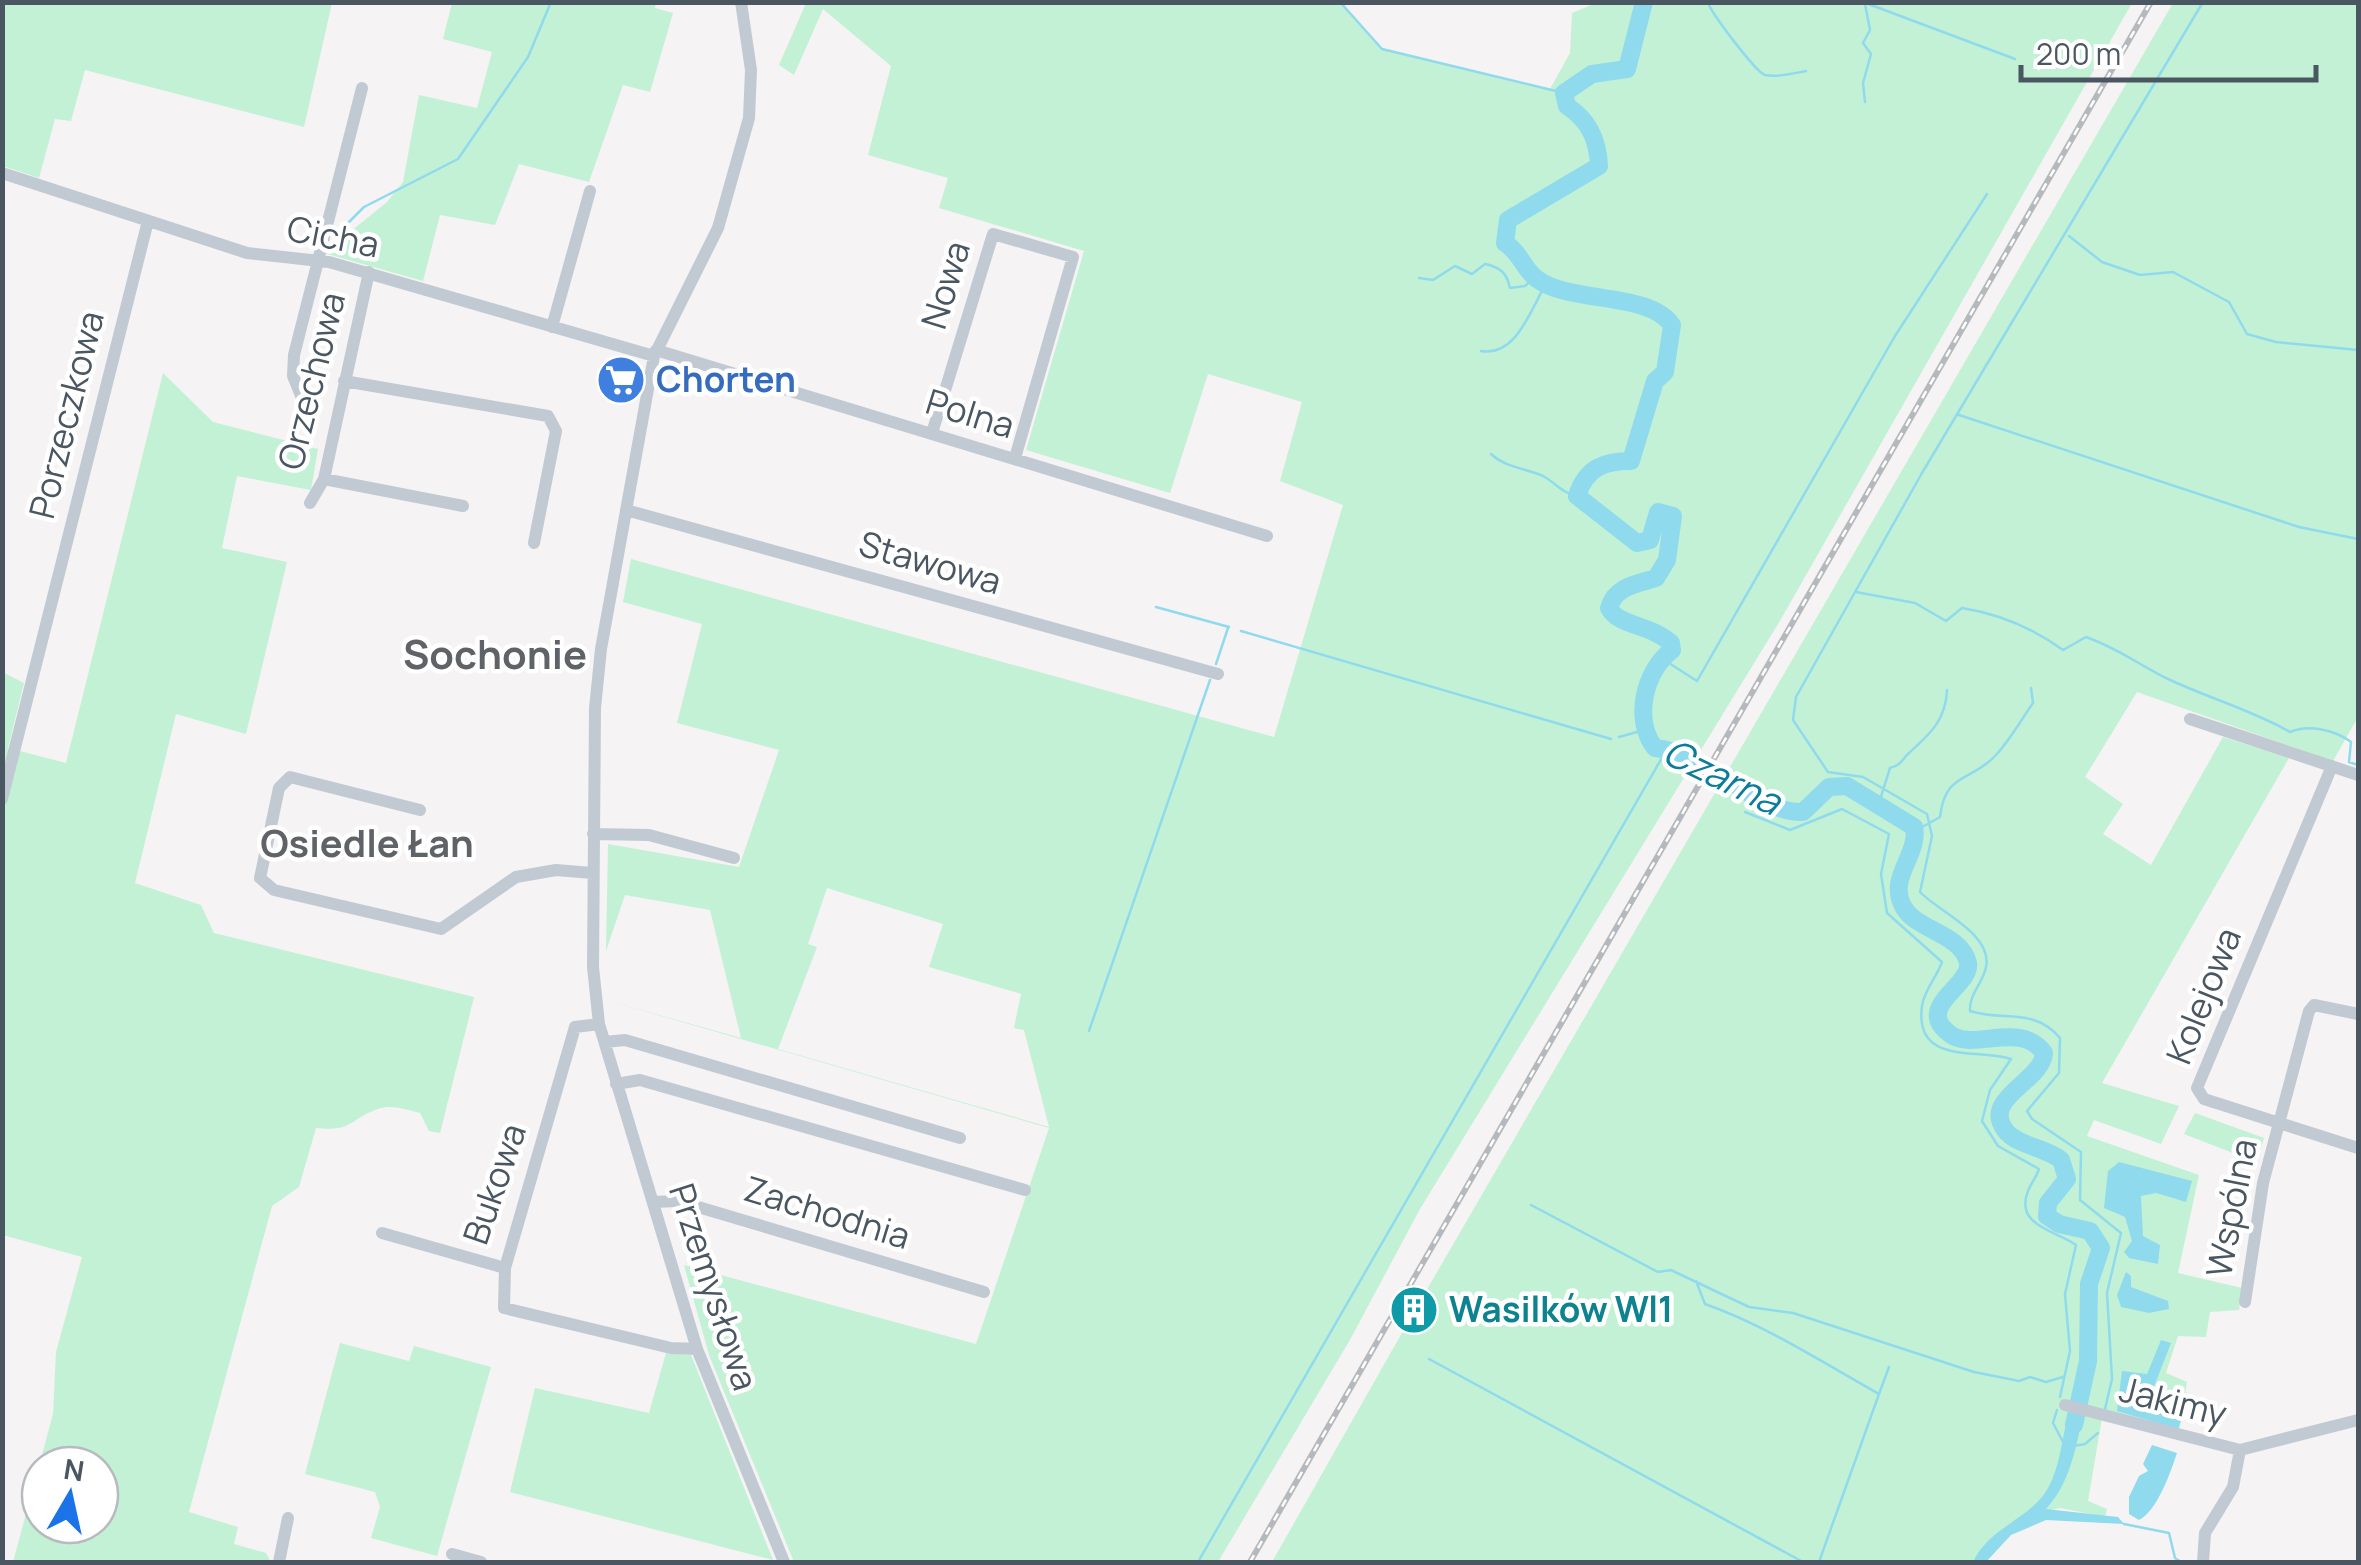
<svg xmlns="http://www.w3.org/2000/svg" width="2361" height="1565" font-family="Manrope,sans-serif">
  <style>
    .green { fill: #c3f1d5; fill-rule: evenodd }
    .water { fill: #90daee }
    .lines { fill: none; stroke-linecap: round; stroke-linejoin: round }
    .stream { stroke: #90daee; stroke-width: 2.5 }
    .river { stroke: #90daee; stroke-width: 18 }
    .minor { stroke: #c1cad2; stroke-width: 12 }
    .rail-casing { stroke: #b5b8bd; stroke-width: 6 }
    .rail { stroke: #fff; stroke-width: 2.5; stroke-dasharray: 8; stroke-linecap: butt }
    .labels { text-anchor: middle; stroke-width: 9; stroke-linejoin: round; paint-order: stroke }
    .street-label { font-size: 35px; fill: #4a5661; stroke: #fff }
    .shop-label { font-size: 35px; font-weight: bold; fill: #366cbe; stroke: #fff; text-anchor: start }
    .culture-label { font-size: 35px; font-weight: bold; fill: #0d838f; stroke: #fff; text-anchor: start }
    .water-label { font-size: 38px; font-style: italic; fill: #0c7c9b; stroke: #fff }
    .neighbourhood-label { font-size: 38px; font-weight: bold; fill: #5f6368; stroke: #fff }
    .quarter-label { font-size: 40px; font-weight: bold; fill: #5f6368; stroke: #fff }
  </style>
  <rect width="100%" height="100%" fill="#f5f3f3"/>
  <path class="green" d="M3 2H332V3L304 127 85 70 71 121 55 119 39 178 3 166Z
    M656 2 655 8 673 13 650 92 623 85 589 182 519 164 495 225 440 215 423 281 324 253 387 202 403 182 419 95 477 108 492 52 443 39 452 3Z
    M806 3H1340L1382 49 1550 89 1570 53 1572 13 1596 3H2132L1781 619 1420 1209 1351 1338 1218 1562H794L709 1355 684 1265 976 1344 1049 1128 606 1000 741 1038 710 910 625 895 606 951 608 844 739 867 779 750 677 723 702 624 623 602 631 559 1274 737 1343 505 1280 481 1302 402 1208 374 1170 493 1026 450 1084 251 939 208 948 178 868 155 891 66 823 9 794 75 779 65ZM827 888 943 924 929 967 1021 994 1014 1028 1024 1030 1049 1127 778 1049 817 947 808 944Z
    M2173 3H2358V717L2333 761 2137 692 2085 777 2123 804 2103 834 2151 865 2223 737 2289 758 2102 1083 2179 1106 2161 1144 2094 1120 2087 1136 2199 1175 2178 1273 2242 1288 2239 1310 2210 1312 2206 1337 2178 1336 2166 1373 2187 1382 2178 1439 2102 1418 2088 1501 2107 1509 2105 1517 2060 1508 2024 1517 1979 1562H1272L1407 1324H1416L1426 1305 1422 1298Z
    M163 373 213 422 318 449 311 490 237 476 222 548 287 562 246 734 176 714 135 883 201 905 214 933 474 997 440 1133 429 1131 420 1113C407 1110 391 1104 378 1109 349 1119 353 1132 316 1128L299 1187 272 1206 189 1512 238 1527 234 1544 266 1553 271 1562H13L53 1414 56 1352 82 1257 3 1235 2 672 24 683 8 748 66 763ZM40 1465H100V1525H40Z
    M2195 1113 2264 1138 2256 1162 2184 1134Z
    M340 1343 409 1361 414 1346 491 1367 437 1556 371 1538 380 1507 375 1492 305 1474Z
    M666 1353 691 1355 773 1560 510 1492 535 1388 649 1413Z"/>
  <path class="water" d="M2119 1162 2192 1181 2186 1202 2156 1193 2141 1196 2143 1236 2160 1245 2158 1264 2129 1258 2124 1252 2132 1241 2125 1217 2104 1208 2108 1171Z
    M2126 1272 2131 1276V1287L2168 1301 2169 1309 2149 1313 2121 1307 2117 1295Z
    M2161 1340 2171 1343 2148 1402 2183 1415 2178 1429 2117 1411 2122 1371 2147 1374Z
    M2069 1411 2083 1414C2076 1448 2070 1483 2046 1509L2118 1517 2124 1524 2046 1520 2011 1535 1986 1562H1973C1989 1528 2024 1522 2045 1493 2060 1471 2062 1437 2069 1411Z
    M2152 1445 2177 1453C2170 1474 2157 1511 2139 1520L2129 1514V1497L2139 1476 2148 1471 2143 1464Z"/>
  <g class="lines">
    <path class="stream" d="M1340 2 1382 49 1564 93
      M1708 2C1710 12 1756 72 1765 75 1777 78 1794 73 1806 71
      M1863 2 2015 59
      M1865 102 1863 83 1871 54 1863 43 1870 30 1865 4
      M2069 236 2102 262 2140 275 2173 272 2229 302 2247 334 2276 342 2358 350
      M333 238 364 207 458 159 528 57 551 2
      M1419 278 1433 280 1455 266 1472 274 1485 264C1500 267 1507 273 1510 288L1525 286 1535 277
      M1481 351C1517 357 1531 308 1547 282
      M1959 415 2299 527 2358 539
      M1491 454C1506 468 1525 468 1543 476 1556 483 1562 493 1577 496
      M1856 592 1915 603 1946 621 1962 608C1999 614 2033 628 2063 650L2086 637C2120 649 2137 664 2168 679 2208 698 2252 710 2290 732 2309 724 2335 730 2351 742L2349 762 2358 765
      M1156 607 1229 627
      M1241 631 1611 739
      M1661 658 1697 681 1895 336 1987 194
      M1216 664 1228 628
      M1619 737 1644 730
      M1878 806 1890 768C1902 765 1901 760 1909 753 1930 734 1946 720 1947 690
      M1745 812 1790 830 1842 809 1889 834 1881 874 1887 913 1942 962C1937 977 1924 990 1922 1006 1914 1066 1978 1048 2011 1059L1990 1090 1982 1121 1998 1146 2039 1169C2036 1178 2031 1183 2028 1191 2014 1226 2057 1231 2076 1245L2065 1294 2070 1351 2060 1397
      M1915 831 1940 817C1945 772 1970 783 1996 755 2010 740 2021 720 2033 703L2031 688
      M1089 1031 1210 680
      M1531 1205 1658 1272 1671 1270 1749 1307 1793 1313 1974 1372 2019 1381 2030 1377 2046 1382 2063 1377
      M1696 1281 1705 1304C1765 1325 1822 1362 1879 1394L1819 1562
      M1429 1359 1803 1562
      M1879 1394 1889 1367
      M2105 1409 2112 1379 2107 1293 2121 1233 2080 1200 2081 1152 2032 1119 2027 1111 2059 1073 2060 1038C2034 1007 2004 1022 1970 1011 1969 994 1983 983 1986 967 1993 934 1939 912 1920 892L1932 836 1927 814 1863 777 1828 772 1793 720 1796 697 1922 473 2203 2
      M2057 1410 2053 1423 2063 1442
      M2074 1446 2085 1444 2098 1433
      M2124 1524 2169 1533 2175 1558 2181 1562
      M1198 1562 1667 749"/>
    <path class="river" d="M1644 2 1627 69 1592 74 1564 93 1567 106C1589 120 1598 140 1599 166L1508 220 1505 243C1520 252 1524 270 1537 279 1570 304 1649 291 1672 325L1665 372 1655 381 1631 461C1605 461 1586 467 1577 496L1637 543 1650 540 1658 512 1673 516 1667 560 1656 578C1637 584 1615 586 1609 608 1618 626 1650 624 1671 643L1672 650C1644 671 1633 720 1655 748 1704 752 1761 815 1803 812L1829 787 1847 786 1914 827C1920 855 1886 878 1904 908 1918 931 1962 934 1968 963 1972 986 1913 1007 1950 1034 1972 1052 2021 1020 2044 1053 2043 1081 1981 1098 2005 1130 2017 1146 2045 1147 2061 1160L2067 1179 2048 1203 2047 1216 2059 1224 2090 1231 2101 1248 2089 1284 2088 1361 2074 1425"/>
    <path class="minor" d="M741 2 751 70 749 118 718 228 654 356 601 649 595 708 593 967 599 1024 697 1349 784 1562
      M2 173 247 253 329 262 654 356
      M552 327 590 191
      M656 350 1267 536
      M344 381 548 416 556 431 534 543
      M304 403 293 376 294 355 362 88
      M932 433 993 234 1073 257 1015 458
      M324 479 463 506
      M310 503 324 479 369 272
      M626 510 1218 674
      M2190 719 2358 775
      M2332 766 2197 1088 2204 1099 2358 1148
      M2 799 148 221
      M420 810 290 777 279 788 260 878 274 890 441 929 516 877 556 870 592 873
      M593 834 649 835 734 858
      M605 1042 625 1040 960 1138
      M616 1084 640 1080 1025 1190
      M653 1202 678 1201 984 1292
      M382 1233 505 1268 575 1027 599 1024
      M505 1268 504 1308 671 1348 697 1349
      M2245 1302 2263 1183 2309 1011 2314 1005 2358 1014
      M2065 1405 2240 1450 2358 1420
      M452 1554 481 1562
      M279 1562 288 1518
      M2203 1562 2205 1533 2233 1487 2240 1450"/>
    <g class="rail-casing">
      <path id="rail" d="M1250 1562 2151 2"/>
    </g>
    <use href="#rail" class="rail"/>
  </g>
  <defs>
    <g id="supermarket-disc" transform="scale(2.5)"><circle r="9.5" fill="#3f7fe0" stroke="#fff"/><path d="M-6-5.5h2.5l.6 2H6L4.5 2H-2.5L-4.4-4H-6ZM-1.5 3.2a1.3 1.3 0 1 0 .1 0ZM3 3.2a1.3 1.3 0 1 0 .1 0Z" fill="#fff"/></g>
    <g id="building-disc" transform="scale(2.5)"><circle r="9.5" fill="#0f9aa8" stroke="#fff"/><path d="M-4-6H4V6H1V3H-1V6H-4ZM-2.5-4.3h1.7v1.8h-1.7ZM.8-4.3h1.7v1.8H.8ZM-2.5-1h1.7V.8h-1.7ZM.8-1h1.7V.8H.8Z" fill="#fff"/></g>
  </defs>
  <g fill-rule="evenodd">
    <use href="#supermarket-disc" x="621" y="380"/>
    <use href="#building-disc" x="1414" y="1310"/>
  </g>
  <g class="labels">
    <g class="street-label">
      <text transform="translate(333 237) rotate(11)" y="12">Cicha</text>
      <text transform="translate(946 285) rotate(-73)" y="12">Nowa</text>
      <text transform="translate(312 381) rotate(-76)" y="12">Orzechowa</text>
      <text transform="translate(970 414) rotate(17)" y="12">Polna</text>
      <text transform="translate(67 415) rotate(-76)" y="12">Porzeczkowa</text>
      <text transform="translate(930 563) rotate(16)" y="12">Stawowa</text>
      <text transform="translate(2204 996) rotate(-68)" y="12">Kolejowa</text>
      <text transform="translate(495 1184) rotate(-71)" y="12">Bukowa</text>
      <text transform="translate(2232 1208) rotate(-79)" y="12">Wspólna</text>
      <text transform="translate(827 1213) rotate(17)" y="12">Zachodnia</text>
      <text transform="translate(713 1287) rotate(72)" y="12">Przemysłowa</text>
      <text transform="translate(2173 1402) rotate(14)" y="12">Jakimy</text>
    </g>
    <g class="shop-label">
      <text x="656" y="392">Chorten</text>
    </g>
    <g class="culture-label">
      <text x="1449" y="1322">Wasilków Wl1</text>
    </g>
    <g class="water-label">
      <text transform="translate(1722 777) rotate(26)" y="13">Czarna</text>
    </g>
    <g class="neighbourhood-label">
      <text x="367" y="857">Osiedle Łan</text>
    </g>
    <g class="quarter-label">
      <text x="495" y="669">Sochonie</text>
    </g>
  </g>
  <rect width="2361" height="1565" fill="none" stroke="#4a5661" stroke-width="10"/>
  <g transform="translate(70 1495) rotate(9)"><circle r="48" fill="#ffffff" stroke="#b7bbc0" stroke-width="2.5"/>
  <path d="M0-8L18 38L0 25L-18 38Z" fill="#1a73e8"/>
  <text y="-15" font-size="28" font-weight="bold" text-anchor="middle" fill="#4a5661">N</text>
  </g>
  <path d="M2021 65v15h295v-15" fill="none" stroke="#4a5661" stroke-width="5"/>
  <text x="2036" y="65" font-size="30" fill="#4a5661" stroke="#ffffff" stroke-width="8" paint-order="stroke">200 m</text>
</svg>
